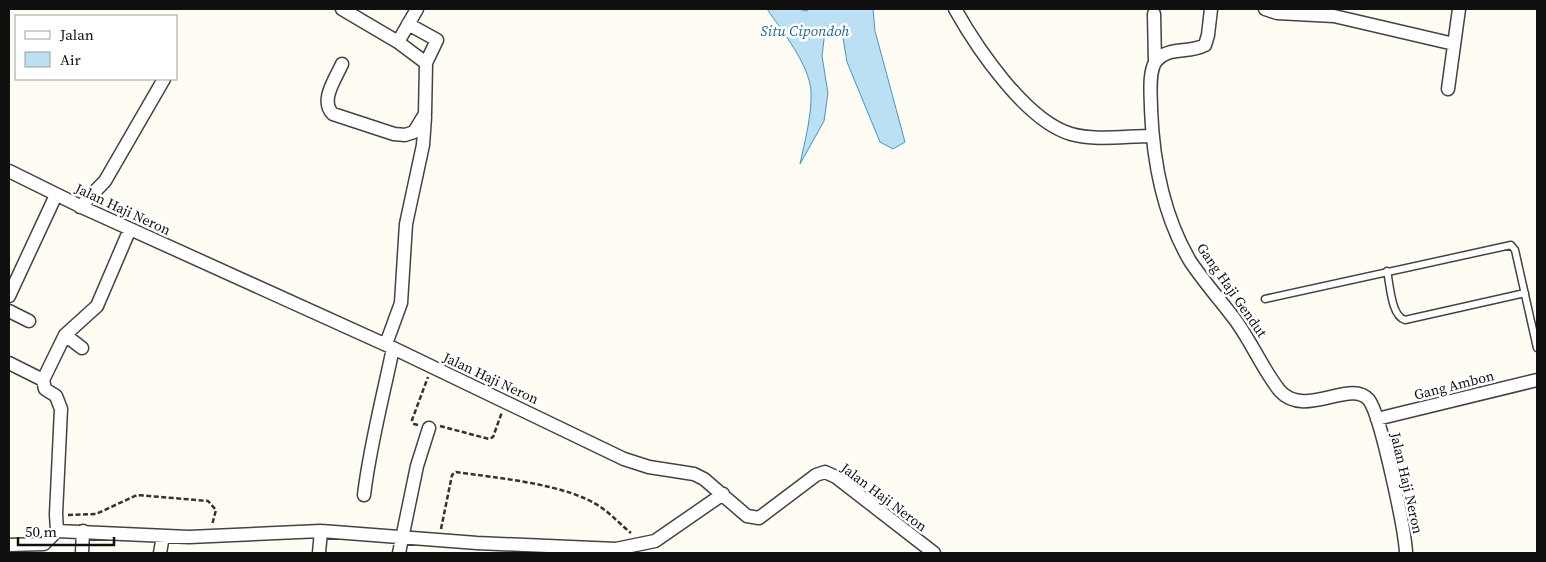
<svg xmlns="http://www.w3.org/2000/svg" width="1546" height="562" font-family="'Source Serif 4',serif">
  <style>
    .water { fill: #bbdff3; stroke: #4697c5 }
    .lines { fill: none; stroke-linecap: round; stroke-linejoin: round }
    .service-casing { stroke: #434343; stroke-width: 9 }
    .minor-casing { stroke: #434343; stroke-width: 15 }
    .path { stroke: #323232; stroke-width: 2.5; stroke-dasharray: 5 2.5; stroke-linecap: butt }
    .service { stroke: #fff; stroke-width: 6 }
    .minor { stroke: #fff; stroke-width: 12 }
    .labels { text-anchor: middle; stroke-width: 5; stroke-linejoin: round; paint-order: stroke }
    .street-label { font-size: 14px; fill: #101010; stroke: #fff }
    .water-label { font-size: 15px; font-style: italic; fill: #20699a; stroke: #fff }
  </style>
  <rect width="100%" height="100%" fill="#fefcf3"/>
  <path class="water" d="M767 9H798L807 11 808 9H873L875 31 905 142 893 149 880 142 847 62 842 32 833 26 825 31 822 56 828 93 824 121 800 164C805 140 812 115 811 91 809 64 782 31 767 9Z"/>
  <g class="lines">
    <g class="service-casing">
      <path id="service" d="M1387 271C1390 284 1391 316 1405 320L1525 293
        M1265 299 1511 245 1515 250 1537 348"/>
    </g>
    <g class="minor-casing">
      <path id="minor" d="M342 9 398 42
        M955 9C977 48 1026 121 1071 134 1095 141 1126 136 1152 136
        M1211 9 1208 35 1205 45C1189 54 1168 46 1156 61 1148 72 1151 96 1151 109 1153 161 1163 215 1190 261 1204 282 1221 301 1236 321 1252 343 1263 370 1280 391 1305 419 1351 378 1369 400 1381 416 1405 530 1406 553
        M1265 9 1277 13 1334 16 1454 44
        M1154 14 1155 63
        M408 24 437 40 426 63
        M342 64C336 78 319 101 333 114L394 134 405 135 414 132 425 114 426 63 398 42 417 9
        M1448 89 1459 9
        M9 171 86 209 393 348 624 459 649 467 694 474 704 479 747 516 759 518 816 475 825 472 836 477 934 553
        M80 207 105 181 164 79
        M9 296 56 195
        M9 311 29 321
        M65 335 82 348
        M386 344 401 303 406 224 423 145 425 117
        M9 363 43 380
        M1377 419 1537 380
        M364 495C370 445 383 397 393 348
        M57 531 56 514 61 409 56 396 45 389 43 380 65 335 97 306 130 229
        M9 545 44 544 57 531 189 537 321 531 477 543 616 549 655 541 723 494
        M82 553 83 531
        M160 553 163 536
        M319 553 321 531
        M399 553 417 466 429 428"/>
    </g>
    <path class="path" d="M418 425 414 424 412 420 428 377
      M440 426 489 439 493 437 502 412
      M68 515 96 514 137 495 208 501 216 510 212 525
      M441 529 452 475 456 472C497 478 569 484 602 508 612 515 621 525 631 533"/>
    <use href="#service" class="service"/>
    <use href="#minor" class="minor"/>
  </g>
  <g class="labels">
    <g class="street-label">
      <text transform="translate(123 209) rotate(25)" y="5">Jalan Haji Neron</text>
      <text transform="translate(1232 290) rotate(55)" y="5">Gang Haji Gendut</text>
      <text transform="translate(491 378) rotate(25)" y="5">Jalan Haji Neron</text>
      <text transform="translate(1454 385) rotate(-14)" y="5">Gang Ambon</text>
      <text transform="translate(1407 483) rotate(77)" y="5">Jalan Haji Neron</text>
      <text transform="translate(884 497) rotate(37)" y="5">Jalan Haji Neron</text>
    </g>
    <g class="water-label">
      <text x="805" y="36">Situ Cipondoh</text>
    </g>
  </g>
  <rect width="1546" height="562" fill="none" stroke="#101010" stroke-width="20"/>
  <rect x="15" y="15" width="162" height="65" fill="#ffffff" stroke="#9f9f9f"/>
  <rect x="25" y="31" width="25" height="8" fill="#ffffff" stroke="#9f9f9f"/>
  <text x="60" y="40" font-size="15" fill="#101010">Jalan</text>
  <rect x="25" y="52" width="25" height="15" fill="#bbdff3" stroke="#9f9f9f"/>
  <text x="60" y="65" font-size="15" fill="#101010">Air</text>
  <path d="M18 537v8h96v-8" fill="none" stroke="#101010" stroke-width="2.5"/>
  <text x="25" y="537" font-size="15" fill="#101010" stroke="#ffffff" stroke-width="4" paint-order="stroke">50 m</text>
</svg>
